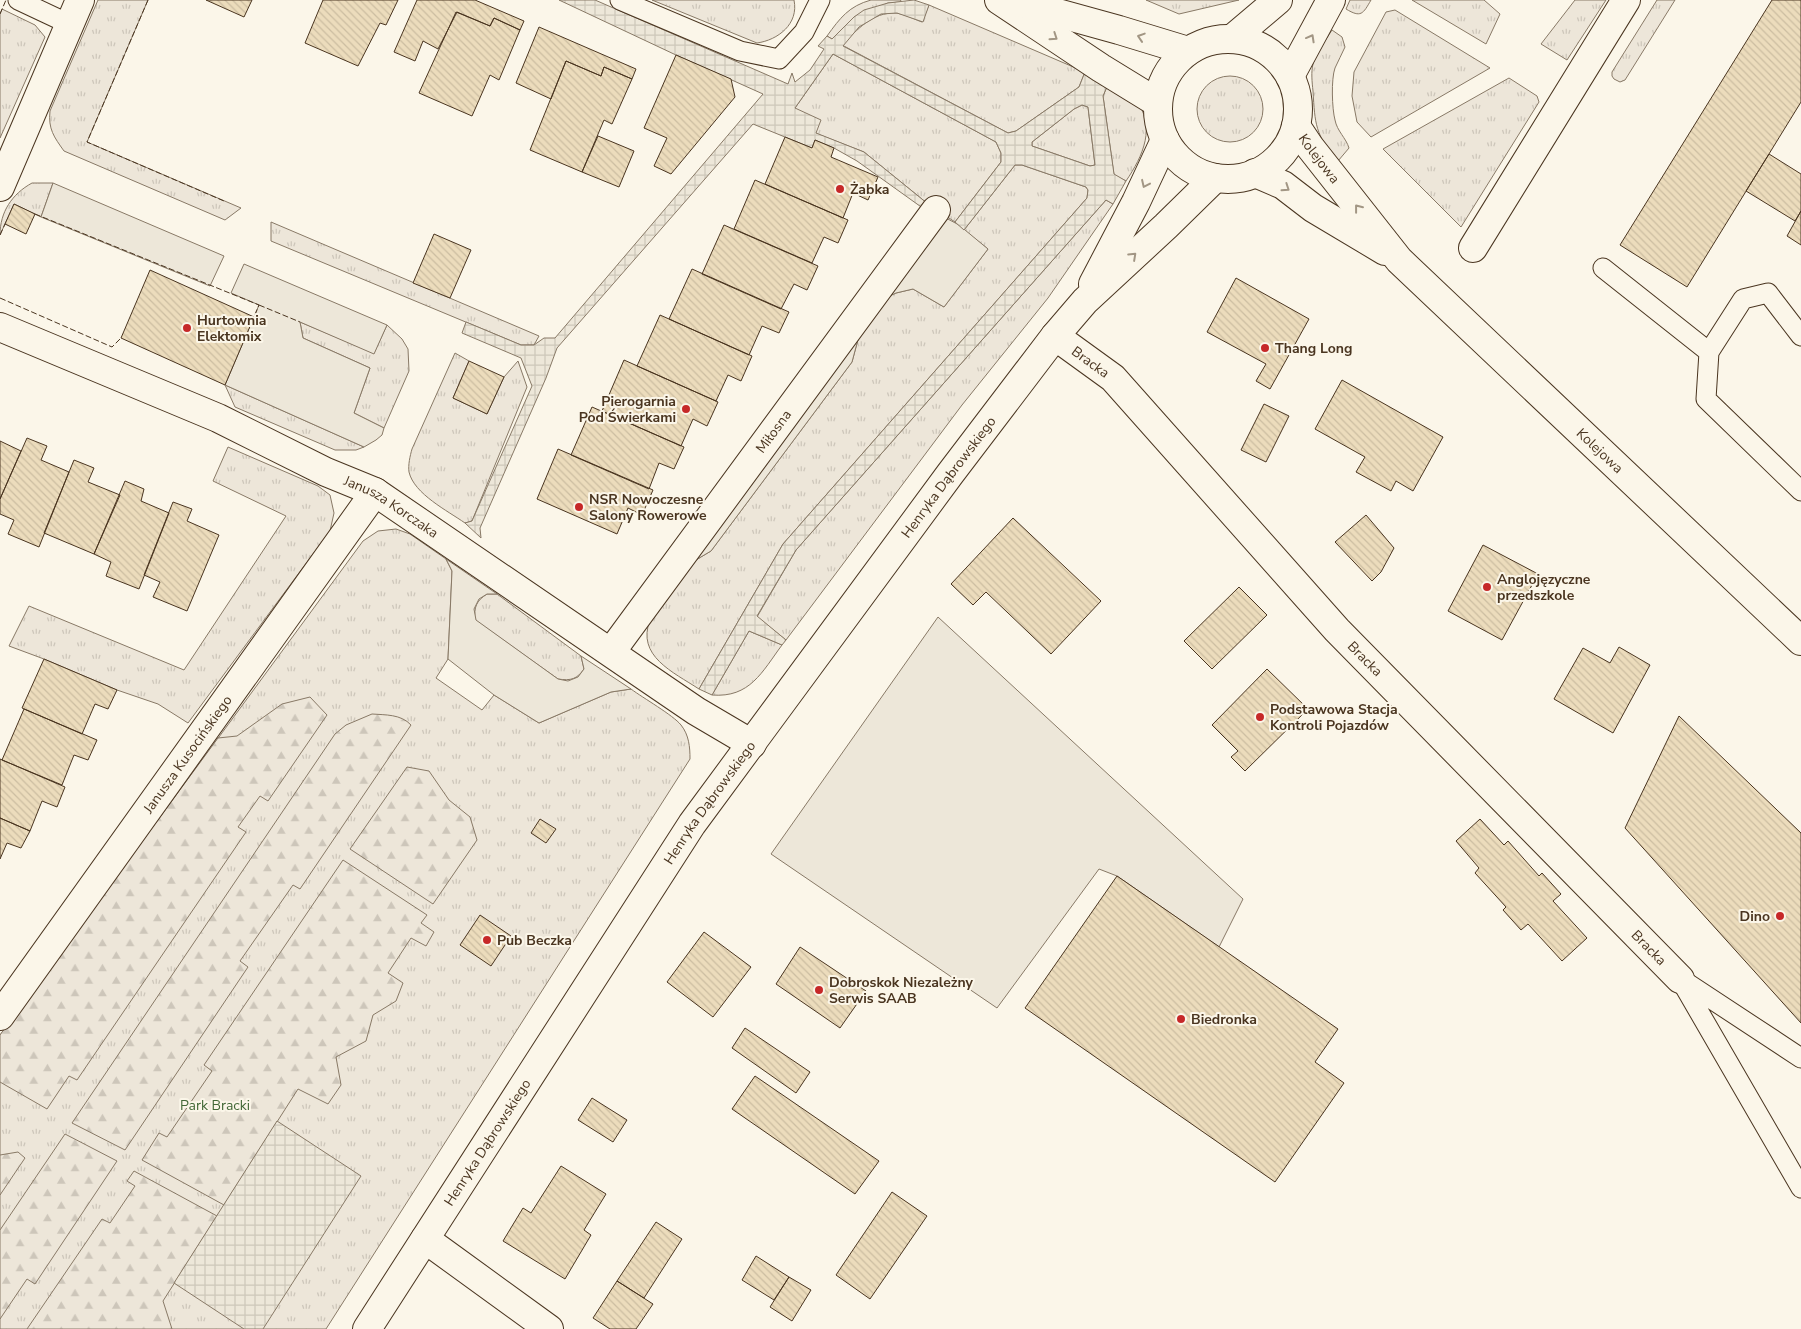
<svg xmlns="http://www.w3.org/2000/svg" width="1801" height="1329" font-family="'Nunito Sans',sans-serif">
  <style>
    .grass { fill: url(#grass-tufts); stroke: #887966 }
    .forest { fill: url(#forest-firs); stroke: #887966 }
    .parking { fill: #ede7d9; stroke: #887966 }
    .plaza { fill: url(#plaza-grid); stroke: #887966; fill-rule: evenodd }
    .building { fill: url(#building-back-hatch); stroke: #4a3520 }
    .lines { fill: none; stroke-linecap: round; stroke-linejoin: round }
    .service-casing { stroke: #4a3520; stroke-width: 21 }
    .pedestrian-casing { stroke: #4a3520; stroke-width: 30 }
    .minor-casing { stroke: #4a3520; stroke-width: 30 }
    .tertiary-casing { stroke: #4a3520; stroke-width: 30 }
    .service { stroke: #fbf6e9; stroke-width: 19 }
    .pedestrian { stroke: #fbf6e9; stroke-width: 28 }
    .minor { stroke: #fbf6e9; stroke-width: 28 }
    .tertiary { stroke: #fbf6e9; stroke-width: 28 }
    .fence { stroke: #4a3520; stroke-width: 1; stroke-dasharray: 6 2.5; stroke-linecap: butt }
    .oneway { stroke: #a29684 }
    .poi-dot { fill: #c62828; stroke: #fbf6e9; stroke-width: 2 }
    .labels { text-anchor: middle; stroke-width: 4; stroke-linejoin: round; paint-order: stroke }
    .street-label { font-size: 14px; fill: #4a3520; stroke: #fbf6e9 }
    .poi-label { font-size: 14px; font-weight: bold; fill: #4a3520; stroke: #fbf6e9; text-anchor: start }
    .park-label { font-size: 14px; fill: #436837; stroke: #fbf6e9 }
  </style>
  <defs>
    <pattern id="grass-tufts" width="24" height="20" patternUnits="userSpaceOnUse" patternTransform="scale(1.25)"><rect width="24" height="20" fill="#ede6d9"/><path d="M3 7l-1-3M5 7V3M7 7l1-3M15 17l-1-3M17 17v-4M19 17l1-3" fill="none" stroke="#cdc6ba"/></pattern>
    <pattern id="forest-firs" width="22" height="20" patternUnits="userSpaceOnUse" patternTransform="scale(1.25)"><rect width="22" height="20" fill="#ede6d9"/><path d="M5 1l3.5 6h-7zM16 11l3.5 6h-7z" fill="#cdc6ba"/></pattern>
    <pattern id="plaza-grid" width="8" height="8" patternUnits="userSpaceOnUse" patternTransform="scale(1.25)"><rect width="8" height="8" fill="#ede7d9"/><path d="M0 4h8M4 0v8" fill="none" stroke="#cdc7ba"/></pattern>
    <pattern id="building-back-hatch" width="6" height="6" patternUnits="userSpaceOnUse" patternTransform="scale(1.25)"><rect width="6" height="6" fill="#ecdcbc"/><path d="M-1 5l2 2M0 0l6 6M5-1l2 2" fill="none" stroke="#ccbda1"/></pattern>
  </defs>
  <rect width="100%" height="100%" fill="#fbf6e9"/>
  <path class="grass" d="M98 0H148L87 142 241 208 225 220 64 151C54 137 48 129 50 111Z
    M652 0H794C799 24 778 40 757 43Z
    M871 0H901L900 2 888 3 854 17 832 39 827 36C840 18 849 6 871 0Z
    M1146 0H1239L1179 14Z
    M1350 0H1371C1363 14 1361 18 1346 9Z
    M1412 0H1484L1500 14 1486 44Z
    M1575 0H1606L1567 60 1541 44Z
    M1657 0H1675L1625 80 1620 82 1614 79 1612 76V72Z
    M929 5 1085 72 1079 87 1016 131 1008 133 842 45C857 30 872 12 896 13 904 14 914 19 922 22Z
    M2 9 35 25 45 37 0 138V14Z
    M1395 10 1490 68 1371 137 1357 122 1352 96 1354 72 1386 12Z
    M1332 30 1342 37 1345 47C1342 54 1338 61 1335 68 1331 79 1332 109 1335 120 1337 131 1346 138 1349 148L1338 161C1315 135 1315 124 1313 91 1312 82 1311 72 1313 64 1317 52 1325 41 1332 30Z
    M833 54 996 142 1001 153V162L955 222 928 204 864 152 815 133 795 108Z
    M1197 109a33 33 0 1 1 66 0a33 33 0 1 1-66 0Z
    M1509 78 1537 96 1539 102 1461 227 1383 149Z
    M1109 82C1117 87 1129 92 1135 99 1157 126 1143 156 1126 181L1114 175 1103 96Z
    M1082 105 1088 107 1095 165 1090 166 1032 146V142L1074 109Z
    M1015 165H1022L1086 187 1088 190 1087 198 783 544 699 689C673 672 636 656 650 620L689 564 711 551 852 362 860 332 885 298 896 293 913 289 944 307 988 249 964 230Z
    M32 183H53L41 217 14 204 0 235C0 212 12 194 32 183Z
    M1106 200 1113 204 1048 298 962 405 786 640 757 617 796 550Z
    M271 222 539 336 534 345H521L271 241Z
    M300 322 374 353 387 325 402 339 408 349 409 371 384 428 354 413 370 368 303 338Z
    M455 353 469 361 453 398 487 414 504 377 518 361 527 387 472 521 465 523C448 511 414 494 409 472 408 465 410 456 412 449Z
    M225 385 364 447 356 450H335L235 407Z
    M228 447 318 486 330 495 334 513 330 531 188 723 158 704 117 690 44 659 9 646 29 606 184 670 286 516 213 481Z
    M396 529 410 534 446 559 452 571 448 659 436 678 482 710 494 695 539 723 611 692 631 689C643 698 673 715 681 725 689 735 690 747 690 759L326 1329H0V1035L363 541 378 531Z
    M487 594H497L581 656 584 669C577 679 571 681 558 679L475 620C474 607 476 601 487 594Z
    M749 631 782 645C762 672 750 698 712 695Z"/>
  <path class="forest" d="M310 697 327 715 268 801 260 796 238 827 246 832 77 1080 69 1076 47 1109 0 1082V1035L218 738 237 736 282 704Z
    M372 714C385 715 401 714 411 725L300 889 293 885 240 961 248 967 125 1150 72 1123 335 734 346 725Z
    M407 767 429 771 449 800 470 817 477 840 433 904 350 849Z
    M343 860 427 915 421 923 434 932 426 946 411 938 388 973 403 983 396 1001 373 1015 366 1041 336 1057 341 1085 328 1104 298 1089 224 1205 142 1160 159 1133 167 1137 212 1071 204 1065Z
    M65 1134 117 1161 35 1284 27 1279 0 1319V1230Z
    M18 1152 25 1158 0 1195V1155Z
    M134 1171 217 1216 163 1301 172 1329H27L102 1219 110 1223 135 1186 127 1181Z"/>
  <path class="parking" d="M53 183 224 256 210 286 41 217Z
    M946 218 959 225 988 249 944 307 913 289 896 293 885 298Z
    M244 264 387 325 374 354 300 322 303 338 370 368 354 413 384 428 382 435 376 440 364 447 225 385 259 305 231 293Z
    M860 332 852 362 711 551 689 564Z
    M446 559 497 594H487L479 599 474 609 476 620 558 679 568 681 578 677 584 669 581 656 631 689 611 692 539 723 494 695 448 659 452 571Z
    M938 617 1243 899 1219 947 1117 876 1099 869 997 1008 771 854Z"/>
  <path class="plaza" d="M559 0H595L788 84 792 73 795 82 810 70 824 49 818 46 827 36 832 39 854 17 864 10 888 3 914 0 929 5 923 22 897 13 881 14 859 27 843 46 1008 133 1016 131 1079 87 1085 72 1109 82 1103 96 1114 174 1126 181 1113 204 1106 200 796 550 757 616 786 640 782 645 749 631 712 695 699 689 783 544 1087 198 1088 190 1086 187 1022 165H1015L964 230 955 222 1001 162V153L996 142 833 54 795 108 821 120 816 133 864 152 928 204 924 209 857 161 834 148 815 140 812 148 753 124 557 348 546 378 480 528 481 538 465 523 472 521 532 386 521 358 462 333 466 322 521 345H534L544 338H555L763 94 676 55ZM1082 105 1088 107 1095 165 1090 166 1032 146V142L1074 109Z
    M277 1121 361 1176 263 1329H244L174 1283Z"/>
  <path class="building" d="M206 0H252L244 17Z
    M323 0H398L386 25 380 23 358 66 305 43Z
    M417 0H475L524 21 520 30 494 18 490 26 457 12 438 49 423 41 415 61 394 52Z
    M1772 0H1801V102L1687 287 1620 245Z
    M456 12 490 26 494 18 520 30 499 80 490 75 472 116 419 93Z
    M539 27 636 69 632 79 604 67 601 76 566 61 551 99 516 83Z
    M676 55 731 79 735 97 671 174 654 166 667 138 644 128Z
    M566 61 601 76 604 67 632 79 612 124 604 120 582 172 530 150Z
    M598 136 634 151 619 187 582 172Z
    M785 137 812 148 815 140 834 148 831 157 878 177 868 200 853 193 843 218 765 184Z
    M1769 154 1801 174V211L1795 221 1746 191Z
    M755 180 848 220 838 243 824 237 812 263 734 229Z
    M14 204 35 214 26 234 5 224Z
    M1801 211V245L1787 236Z
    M724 225 818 266 807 290 794 284 781 309 702 274Z
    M434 234 471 250 450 298 413 283Z
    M692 269 789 312 779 333 762 326 749 355 669 319Z
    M150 270 254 317 225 385 121 338Z
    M1236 278 1309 319 1270 389 1256 381 1266 364 1207 332Z
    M660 315 752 356 741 381 728 375 716 401 637 366Z
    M624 360 718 402 707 426 693 419 681 446 602 411Z
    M469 361 504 377 487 414 453 398Z
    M1342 380 1443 437 1413 491 1396 481 1391 491 1356 472 1365 457 1315 429Z
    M1264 404 1289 416 1266 462 1241 450Z
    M592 407 684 447 674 469 659 463 649 489 571 455Z
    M27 438 47 446 41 460 69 472 39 547 8 534 14 520 0 514V499Z
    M0 441 21 451 0 499Z
    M558 449 653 490 642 515 628 508 617 534 537 499Z
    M74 460 94 468 88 482 120 495 94 554 44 533Z
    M125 481 144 489 141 501 169 513 139 589 106 576 111 562 94 554Z
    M173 502 192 509 187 521 219 535 187 611 153 597 160 582 144 575Z
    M1366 515 1394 548 1381 572 1372 581 1335 542Z
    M1013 518 1101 601 1051 654 986 592 973 605 951 584Z
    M1483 545 1538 574 1502 640 1448 611Z
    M1239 587 1267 615 1212 669 1184 641Z
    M1619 647 1650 665 1613 733 1554 699 1583 648 1610 663Z
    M44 659 117 690 108 709 95 704 82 734 22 708Z
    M1267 669 1308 709 1245 771 1231 757 1238 751 1212 725Z
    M24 709 97 740 88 760 74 755 62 785 2 760Z
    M1679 716 1801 833V1023L1625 828Z
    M0 759 65 787 57 807 42 801 30 831 0 818Z
    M0 818 30 831 21 848 7 843 0 859Z
    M540 819 556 829 546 843 531 833Z
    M1480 819 1504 845 1508 841 1539 876 1542 873 1561 894 1553 901 1587 938 1562 961 1528 924 1521 930 1503 910 1506 907 1475 873 1479 868 1456 841Z
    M1117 876 1338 1029 1315 1062 1344 1083 1275 1182 1025 1008Z
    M480 915 511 936 491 966 460 945Z
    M704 932 751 967 713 1017 667 982Z
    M800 947 866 991 840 1028 776 984Z
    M745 1028 810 1072 796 1093 732 1048Z
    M755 1076 879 1161 855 1194 732 1109Z
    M592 1098 627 1120 613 1142 578 1120Z
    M561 1166 606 1194 584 1230 591 1235 565 1279 503 1241 523 1208 531 1213Z
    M892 1192 927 1216 870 1299 836 1275Z
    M656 1222 682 1239 644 1298 617 1281Z
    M756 1256 789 1277 774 1300 742 1280Z
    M789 1277 811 1290 792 1321 770 1307Z
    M617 1281 653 1304 636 1329H610L593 1318Z"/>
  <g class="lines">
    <g class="service-casing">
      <path id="service" d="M18 0 69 24
        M620 0 740 51 779 59 804 32 820 0
        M1603 268 1709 352 1706 399 1801 491
        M1709 352 1743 299 1768 293 1801 336
        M1680 979 1801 1188
        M1684 981 1801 1058"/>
    </g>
    <g class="pedestrian-casing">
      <path id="pedestrian" d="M1473 248 1626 0"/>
    </g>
    <g class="minor-casing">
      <g id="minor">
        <path d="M999 0 1101 68 1158 103"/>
        <path d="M1014 1 1119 30 1188 51"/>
        <path d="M0 187 80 0"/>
        <path id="s1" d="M0 327 218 418 326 472 375 492 696 711 752 744"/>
        <path id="s2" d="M1055 336 1113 378 1337 630 1680 979"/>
        <path id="s3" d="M611 652 936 210"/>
        <path id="s4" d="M0 1016 375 492"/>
        <path d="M425 1239 549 1329"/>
      </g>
    </g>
    <g class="tertiary-casing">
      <g id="tertiary">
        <path d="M1232 39 1278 0"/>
        <circle cx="1228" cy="109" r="70"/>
        <path d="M1290 76 1331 0"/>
        <path id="s5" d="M1296 126 1310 147 1399 260 1801 641"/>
        <path d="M1255 173 1283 185 1313 208 1385 251"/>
        <path d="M1093 284 1136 202 1165 140"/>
        <path id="s6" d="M367 1329 692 824 950 474 1055 336 1085 301 1166 226 1215 178"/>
      </g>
    </g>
    <use href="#service" class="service"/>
    <use href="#pedestrian" class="pedestrian"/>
    <use href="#minor" class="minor"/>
    <use href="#tertiary" class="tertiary"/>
    <path class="fence" d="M148 0 87 142 224 201
      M0 14 6 0
      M35 214 259 305 254 317
      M0 235 5 224
      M0 298 112 347 121 338
      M259 305 300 322"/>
  </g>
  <defs><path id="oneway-chevron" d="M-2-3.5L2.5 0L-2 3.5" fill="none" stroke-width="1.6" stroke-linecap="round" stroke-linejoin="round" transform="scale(1.25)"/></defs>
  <g class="oneway">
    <use href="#oneway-chevron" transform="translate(1054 37) rotate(34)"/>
    <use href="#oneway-chevron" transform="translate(1141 37) rotate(-162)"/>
    <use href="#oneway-chevron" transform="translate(1311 38) rotate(-61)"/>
    <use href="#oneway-chevron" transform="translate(1145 184) rotate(115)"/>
    <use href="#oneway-chevron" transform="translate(1286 188) rotate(34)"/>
    <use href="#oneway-chevron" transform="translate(1358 208) rotate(-128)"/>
    <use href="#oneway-chevron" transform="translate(1133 256) rotate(-43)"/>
  </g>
  <g class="poi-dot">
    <circle cx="840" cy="189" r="5"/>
    <circle cx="187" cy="328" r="5"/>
    <circle cx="1265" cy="348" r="5"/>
    <circle cx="686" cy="409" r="5"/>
    <circle cx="579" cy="507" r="5"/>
    <circle cx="1487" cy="587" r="5"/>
    <circle cx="1260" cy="717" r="5"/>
    <circle cx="1780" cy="916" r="5"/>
    <circle cx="487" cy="940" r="5"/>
    <circle cx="819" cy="990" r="5"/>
    <circle cx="1181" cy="1019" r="5"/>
  </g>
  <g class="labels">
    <g class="street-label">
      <text dy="5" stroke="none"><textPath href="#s5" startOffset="40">Kolejowa</textPath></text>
      <text dy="5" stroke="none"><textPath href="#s2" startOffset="44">Bracka</textPath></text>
      <text dy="5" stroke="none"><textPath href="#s3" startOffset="274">Miłosna</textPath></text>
      <text dy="5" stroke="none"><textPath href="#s5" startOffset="446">Kolejowa</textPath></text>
      <text dy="5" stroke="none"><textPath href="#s6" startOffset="1032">Henryka Dąbrowskiego</textPath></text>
      <text dy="5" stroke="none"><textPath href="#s1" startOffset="431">Janusza Korczaka</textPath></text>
      <text dy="5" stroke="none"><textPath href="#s2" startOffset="449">Bracka</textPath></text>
      <text dy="5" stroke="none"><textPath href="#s4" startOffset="322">Janusza Kusocińskiego</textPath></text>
      <text dy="5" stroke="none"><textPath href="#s6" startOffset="628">Henryka Dąbrowskiego</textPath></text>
      <text dy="5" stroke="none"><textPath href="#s2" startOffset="854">Bracka</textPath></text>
      <text dy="5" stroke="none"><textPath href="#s6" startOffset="222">Henryka Dąbrowskiego</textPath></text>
    </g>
    <g class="poi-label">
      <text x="850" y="194">Żabka</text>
      <text x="197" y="325">Hurtownia<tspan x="197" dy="16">Elektomix</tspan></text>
      <text x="1275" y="353">Thang Long</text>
      <text x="676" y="406" text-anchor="end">Pierogarnia<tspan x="676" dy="16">Pod Świerkami</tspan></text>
      <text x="589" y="504">NSR Nowoczesne<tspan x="589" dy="16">Salony Rowerowe</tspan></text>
      <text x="1497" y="584">Anglojęzyczne<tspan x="1497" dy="16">przedszkole</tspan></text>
      <text x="1270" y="714">Podstawowa Stacja<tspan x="1270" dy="16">Kontroli Pojazdów</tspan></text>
      <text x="1770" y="921" text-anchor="end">Dino</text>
      <text x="497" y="945">Pub Beczka</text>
      <text x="829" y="987">Dobroskok Niezależny<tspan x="829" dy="16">Serwis SAAB</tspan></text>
      <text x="1191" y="1024">Biedronka</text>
    </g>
    <g class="park-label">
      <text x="215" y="1110">Park Bracki</text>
    </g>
  </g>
</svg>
